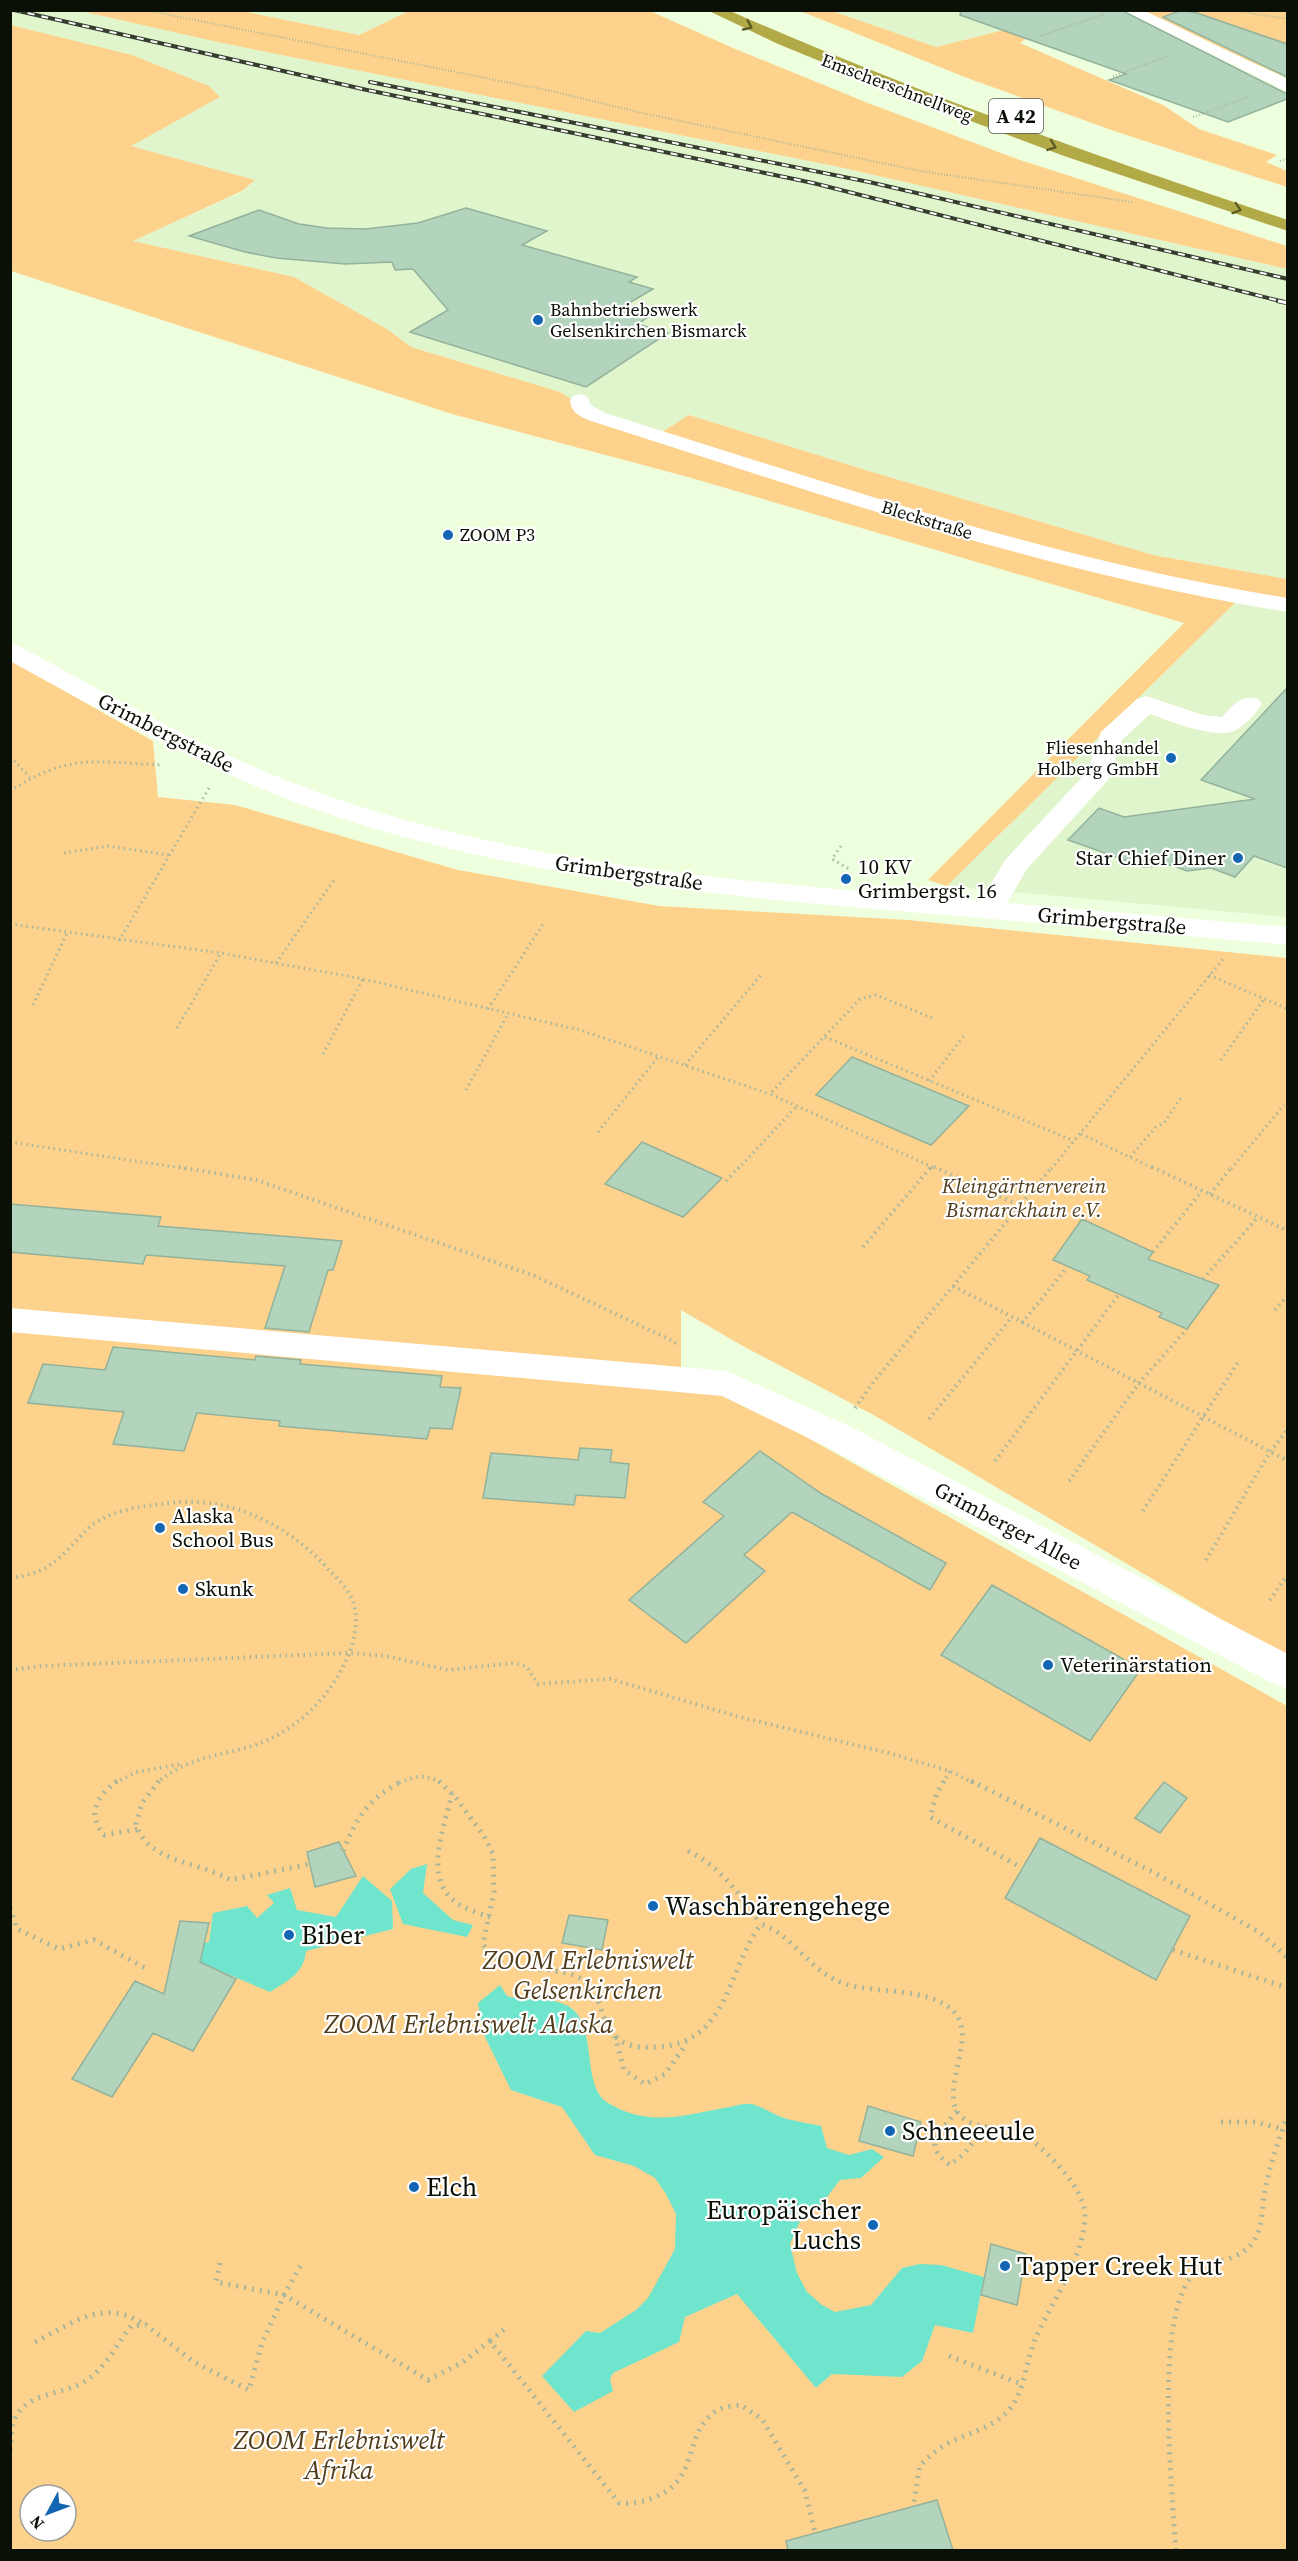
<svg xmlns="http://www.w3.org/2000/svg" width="1298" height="2561" font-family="'Source Serif 4',serif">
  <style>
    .built { fill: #e1f5cc }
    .green { fill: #fdd28c; fill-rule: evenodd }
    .water { fill: #6fe5cd }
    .building { fill: #b3d4bc; stroke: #93b29b; stroke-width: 1.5 }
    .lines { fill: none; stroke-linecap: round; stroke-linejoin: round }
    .path-far3 { stroke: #a9b69c; stroke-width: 2; stroke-dasharray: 1 2; stroke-linecap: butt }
    .path-far2 { stroke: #a9b69c; stroke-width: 3; stroke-dasharray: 1.5 4; stroke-linecap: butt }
    .path-far1 { stroke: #a9b69c; stroke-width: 4; stroke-dasharray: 1.5 4.5; stroke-linecap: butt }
    .path { stroke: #a9b69c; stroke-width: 5; stroke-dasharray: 2 6; stroke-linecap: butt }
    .minor { fill: #fff; fill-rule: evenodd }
    .highway { fill: #b2a947; fill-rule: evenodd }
    .rail-far1-casing { stroke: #353d2e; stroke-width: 4 }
    .rail-casing { stroke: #353d2e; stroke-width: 4.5 }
    .rail-far1 { stroke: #fff; stroke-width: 2; stroke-dasharray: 7; stroke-linecap: butt }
    .rail { stroke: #fff; stroke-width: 3; stroke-dasharray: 9; stroke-linecap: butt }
    .oneway { stroke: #5e5c26 }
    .poi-dot { fill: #1266b4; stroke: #fff; stroke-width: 2 }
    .labels { text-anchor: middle; stroke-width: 4.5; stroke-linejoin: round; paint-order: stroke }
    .far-street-label { font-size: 18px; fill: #0b1006; stroke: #fff }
    .far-poi-label { font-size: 18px; fill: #0b1006; stroke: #fff; text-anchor: start }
    .shield { fill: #fff; stroke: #545851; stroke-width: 1.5 }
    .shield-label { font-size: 20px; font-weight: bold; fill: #0b1006 }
    .street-label { font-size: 21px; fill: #0b1006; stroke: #fff }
    .poi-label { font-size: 21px; fill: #0b1006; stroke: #fff; text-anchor: start }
    .park-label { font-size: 21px; font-style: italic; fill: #513d1b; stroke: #fff }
    .near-poi-label { font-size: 26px; fill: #0b1006; stroke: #fff; text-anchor: start }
    .near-park-label { font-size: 26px; font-style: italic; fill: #513d1b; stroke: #fff }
  </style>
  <rect width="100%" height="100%" fill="#efd"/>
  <path class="built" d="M11 11H80L222 43 839 167 1287 269V579L1153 555 872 472 689 415 659 434 584 407 560 392 411 347 387 329 294 277 132 241 242 192 254 180 130 146 220 97 132 55 11 25Z
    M242 11H409L359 35Z
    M832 11H1080L936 47Z
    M1236 602 1287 609V917L947 886Z"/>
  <path class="green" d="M80 11H242L359 35 409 11H650L733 48 868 103 1017 159 1287 246V269L839 167 222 43Z
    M800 11H832L936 47 1020 26 1032 34 1020 43 1163 105 1199 129 1277 155 1266 162 1287 171V187L1117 132 967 78Z
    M1139 11H1287V78Z
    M11 25 132 55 209 86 220 97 131 146 255 180 242 191 133 241 294 277 387 329 411 347 560 392 584 407 659 434 689 415 872 472 1153 555 1287 579V602H1236L947 886 928 880 1184 623 688 477 452 414 11 271Z
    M10 660 153 741 158 797 235 805 458 870 659 906 908 920 1287 958V1658L877 1417 741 1345 681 1310V1367L1287 1706V2550H11ZM30 2495H66V2531H30Z"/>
  <path class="water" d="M427 1864 423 1893 453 1920 473 1925 467 1937 403 1924 390 1889 411 1869Z
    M363 1876 392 1901 393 1929 306 1951C304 1973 288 1981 270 1992L194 1960 190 1947 209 1942 213 1913 247 1906 257 1918 274 1903 267 1895 290 1888 297 1910 336 1917Z
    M500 1985 507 1996C526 2002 547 1996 566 2005 600 2021 579 2085 608 2103 649 2127 680 2116 724 2108 732 2107 743 2103 751 2104 761 2106 771 2113 781 2117 793 2121 808 2123 821 2126L827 2148 849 2155 872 2149 884 2157 861 2178 840 2180 821 2205 800 2221 790 2244 797 2273 807 2292 822 2305 835 2312 871 2305 902 2268 920 2264 941 2265 984 2277 973 2333 935 2325 922 2361 902 2377 832 2374 816 2388 737 2294 685 2317 679 2342 613 2373 610 2379 613 2391 574 2412 542 2376 586 2331 600 2333 636 2310 648 2298 675 2249 676 2214 666 2194 655 2178 634 2166 595 2155 562 2107 511 2090 483 2033 478 2003Z"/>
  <path class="building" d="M961 10H1121L1287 94V99L1228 122 1109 80 1126 74 960 15Z
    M1182 10 1197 13 1287 44V77L1163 17Z
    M466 208 547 231 522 245 637 277 629 282 653 289 622 307 651 315 638 324 668 333 586 387 410 332 448 310 413 269 395 270 392 262 345 264 276 258 245 252 189 236 259 210 299 224 327 228 365 229 418 223Z
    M1287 688V868L1254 856 1235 877 1211 868 1187 871 1171 865 1144 867 1068 840 1099 808 1124 817 1255 799 1201 780Z
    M852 1057 969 1106 931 1145 816 1095Z
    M642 1142 722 1178 683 1217 605 1184Z
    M10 1204 161 1217 158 1226 342 1241 333 1270H328L309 1332 265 1328 285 1266 146 1255 143 1264 10 1252Z
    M1082 1219 1153 1252 1148 1259 1219 1285 1187 1329 1159 1317 1162 1313 1087 1280 1090 1276 1053 1260Z
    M113 1347 255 1360 256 1356 301 1360 300 1364 442 1376 440 1387 461 1388 452 1429 430 1428 427 1439 279 1426 280 1421 197 1413 184 1451 113 1444 124 1412 28 1403 43 1364 105 1370Z
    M580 1448 612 1450 610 1462 629 1464 625 1498 576 1495 574 1505 483 1498 491 1453 578 1460Z
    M760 1451 822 1494 946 1563 930 1590 792 1512 744 1555 765 1571 686 1643 629 1600 724 1516 703 1502Z
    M992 1585 1141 1669 1090 1741 941 1655Z
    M1164 1782 1187 1798 1160 1833 1135 1818Z
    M1040 1838 1190 1916 1156 1980 1005 1898Z
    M339 1842 356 1876 315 1887 307 1852Z
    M569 1915 608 1920 602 1950 562 1943Z
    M180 1921 209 1923 200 1962 236 1979 193 2051 153 2033 112 2097 72 2079 135 1981 164 1994Z
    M868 2106 921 2122 913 2156 859 2141Z
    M991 2244 1026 2254 1017 2305 981 2295Z
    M937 2500 953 2550H788L786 2541Z"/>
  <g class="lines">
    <path class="path-far3" d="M145 10 551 91 647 114 920 171 1132 202
      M1231 10 1288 19
      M1040 36 1105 14
      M1113 76 1169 56
      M1193 117 1251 96
      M1280 161 1288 158"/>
    <path class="path-far2" d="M10 757 30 777
      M10 791C69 753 95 762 161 765
      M841 846 832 859 851 870
      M64 853 108 846 169 855
      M10 924 221 953 363 979 580 1030 770 1094
      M119 941 209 788
      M276 963 336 877
      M1209 975 1288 1009
      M33 1005 67 933
      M488 1009 545 921
      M932 1018 876 995 860 999 770 1094 937 1169
      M177 1028 221 953
      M825 1037 1074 1141
      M323 1054 363 979
      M1221 1060 1264 999
      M685 1065 761 975
      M929 1081 966 1033
      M466 1090 508 1014
      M598 1132 658 1057
      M1081 1134 1155 1169
      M10 1142 188 1169
      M1130 1157 1156 1127 1164 1123 1182 1096
      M738 1169 796 1107
      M930 1169 932 1166
      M1051 1169 1224 958
      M1231 1169 1284 1105"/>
    <path class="path-far1" d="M179 1167 256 1180 535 1276 673 1341 679 1346
      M934 1167 1019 1205
      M1152 1167 1288 1231
      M726 1181 739 1167
      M1210 1194 1232 1167
      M863 1247 931 1167
      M1153 1252 1202 1191
      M1203 1279 1258 1217
      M953 1286 1288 1461
      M1275 1310 1288 1295
      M1022 1323 1068 1266
      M855 1408 875 1380 1052 1167
      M929 1419 1012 1317
      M995 1461 1119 1294
      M1069 1481 1139 1383 1187 1329
      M1143 1511 1240 1359
      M1206 1560 1270 1452 1288 1429
      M10 1578C45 1574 55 1563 78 1539 84 1533 88 1527 95 1523 116 1509 144 1506 169 1503 231 1495 290 1526 330 1571 341 1582 352 1593 355 1609 361 1641 339 1680 318 1703 299 1724 275 1739 249 1747 216 1756 184 1759 157 1783
      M1270 1600 1288 1574
      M10 1670 42 1666 348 1653 387 1656 448 1670 513 1663 526 1666 538 1684 610 1679 740 1717 888 1753 950 1771 974 1783
      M115 1783 136 1772 181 1764
      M399 1783C415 1776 426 1773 441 1783
      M943 1783 950 1771"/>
    <path class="path" d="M117 1781C97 1796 86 1814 104 1835L138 1829
      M159 1781 142 1803 136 1824C148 1863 199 1861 230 1880L310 1864
      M439 1781 456 1798 484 1836 493 1854 494 1892 483 1944C509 1983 543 1961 578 1977 603 1989 598 2020 616 2037 626 2047 642 2048 655 2047 730 2044 726 1970 761 1924 796 1937 808 1971 845 1984 877 1994 931 1987 954 2012 981 2042 929 2101 969 2122 985 2130 1005 2125 1022 2132 1043 2148 1084 2186 1085 2214 1086 2253 1052 2302 1036 2337 1026 2360 1025 2391 1009 2410 992 2429 966 2433 945 2445 936 2450 928 2458 920 2465L913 2507
      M944 1781 937 1793 930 1817 1022 1868
      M971 1781 1153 1872 1259 1932 1288 1958
      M452 1793C446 1823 425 1870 449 1896 459 1908 476 1912 490 1917
      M343 1851C357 1817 368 1799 402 1781
      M688 1851C721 1867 740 1895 761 1924
      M10 1908 17 1929 59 1949 94 1940 147 1969
      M1173 1950 1288 1988
      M615 2036 624 2070 645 2084 665 2074 687 2043
      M957 2111C940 2132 921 2144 950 2165L965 2153 985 2126
      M1221 2122H1256L1282 2129
      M220 2263 216 2282 284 2295 302 2263
      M490 2341 507 2327
      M35 2342C73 2323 104 2297 145 2325
      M949 2356 1021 2384
      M10 2450C12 2440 10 2427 15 2418 28 2391 66 2395 87 2380 106 2367 117 2344 131 2326L146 2325 194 2362 249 2390 262 2343 284 2295 428 2380 463 2362 490 2341 619 2503C632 2504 644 2502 655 2497 701 2479 682 2431 718 2410 725 2406 734 2406 741 2405L762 2419 805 2491 815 2533
      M1176 2550C1172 2493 1155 2322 1190 2279 1207 2258 1241 2264 1255 2239 1263 2225 1262 2206 1265 2190 1270 2165 1278 2140 1288 2116"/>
    <path class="minor" d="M1123 10H1143L1288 80V92Z
      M580 394 587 396 591 405 605 413C830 483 1054 561 1288 598V612C1049 574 820 494 591 421 579 416 571 413 570 400L573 396Z
      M10 644 19 646C112 696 204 750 304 787 520 868 753 882 980 901L1006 859 1087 772 1101 732 1137 699 1146 696 1203 715 1222 717C1233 705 1241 694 1258 699L1262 704C1256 713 1244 727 1234 731 1213 739 1171 721 1150 714L1122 740 1108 780 1027 869 1007 903 1288 927V945C1157 933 1027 922 897 911 709 895 520 876 340 818 224 780 118 720 10 661Z
      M10 1308 727 1371 847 1425 1288 1654V1689L1274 1684 823 1445 722 1396 10 1332Z"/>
    <path class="highway" d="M707 10H728C911 91 1098 157 1288 220V231L1064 156 920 102 778 44Z"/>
    <g class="rail-far1-casing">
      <path id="rail-far1" d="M14 10 367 90 813 183 1284 302
        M370 82 869 182 1288 279"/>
    </g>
    <g class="rail-casing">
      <path id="rail" d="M1278 301 1288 303"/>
    </g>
    <use href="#rail-far1" class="rail-far1"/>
    <use href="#rail" class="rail"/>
  </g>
  <defs><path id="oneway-chevron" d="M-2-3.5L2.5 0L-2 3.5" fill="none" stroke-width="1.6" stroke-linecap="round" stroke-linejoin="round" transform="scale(1.5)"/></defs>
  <g class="oneway">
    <use href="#oneway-chevron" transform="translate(748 26) rotate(25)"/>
    <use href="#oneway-chevron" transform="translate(1052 146) rotate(20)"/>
    <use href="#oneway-chevron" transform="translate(1237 209) rotate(18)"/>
  </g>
  <g class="poi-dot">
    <circle cx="538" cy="320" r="6"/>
    <circle cx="448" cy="535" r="6"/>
    <circle cx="1171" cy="758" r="6"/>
    <circle cx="1238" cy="858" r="6"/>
    <circle cx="846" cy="879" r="6"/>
    <circle cx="160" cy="1528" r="6"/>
    <circle cx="183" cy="1589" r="6"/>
    <circle cx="1048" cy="1665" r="6"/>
    <circle cx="653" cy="1906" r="6"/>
    <circle cx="289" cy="1935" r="6"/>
    <circle cx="890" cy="2131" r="6"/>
    <circle cx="414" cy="2187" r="6"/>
    <circle cx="873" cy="2225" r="6"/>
    <circle cx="1005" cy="2266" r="6"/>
  </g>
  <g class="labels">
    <g class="far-street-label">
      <text transform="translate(897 88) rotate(21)" y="6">Emscherschnellweg</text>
      <text transform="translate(927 520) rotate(17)" y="6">Bleckstraße</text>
    </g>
    <g class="far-poi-label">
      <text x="550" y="316">Bahnbetriebswerk<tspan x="550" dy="21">Gelsenkirchen Bismarck</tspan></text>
      <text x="460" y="541">ZOOM P3</text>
      <text x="1159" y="754" text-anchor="end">Fliesenhandel<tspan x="1159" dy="21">Holberg GmbH</tspan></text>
    </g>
    <rect class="shield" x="989" y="99" width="54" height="34" rx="4.5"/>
    <g class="shield-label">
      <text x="1016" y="123">A 42</text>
    </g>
    <g class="street-label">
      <text transform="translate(166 733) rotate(27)" y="7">Grimbergstraße</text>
      <text transform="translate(629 873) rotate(8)" y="7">Grimbergstraße</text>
      <text transform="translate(1112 921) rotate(5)" y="7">Grimbergstraße</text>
      <text transform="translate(1008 1526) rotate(28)" y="7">Grimberger Allee</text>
    </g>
    <g class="poi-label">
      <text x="1226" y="865" text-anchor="end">Star Chief Diner</text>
      <text x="858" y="874">10 KV<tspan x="858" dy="24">Grimbergst. 16</tspan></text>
      <text x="172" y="1523">Alaska<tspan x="172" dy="24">School Bus</tspan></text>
      <text x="195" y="1596">Skunk</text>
      <text x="1060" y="1672">Veterinärstation</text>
    </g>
    <g class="park-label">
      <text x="1024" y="1193">Kleingärtnerverein<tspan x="1024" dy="24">Bismarckhain e.V.</tspan></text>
    </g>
    <g class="near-poi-label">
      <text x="665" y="1915">Waschbärengehege</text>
      <text x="301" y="1944">Biber</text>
      <text x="902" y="2140">Schneeeule</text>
      <text x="426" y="2196">Elch</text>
      <text x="861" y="2219" text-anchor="end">Europäischer<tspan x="861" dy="30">Luchs</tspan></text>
      <text x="1017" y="2275">Tapper Creek Hut</text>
    </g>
    <g class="near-park-label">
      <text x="588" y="1969">ZOOM Erlebniswelt<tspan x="588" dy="30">Gelsenkirchen</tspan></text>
      <text x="469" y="2033">ZOOM Erlebniswelt Alaska</text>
      <text x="339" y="2449">ZOOM Erlebniswelt<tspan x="339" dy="30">Afrika</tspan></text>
    </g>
  </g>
  <rect width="1298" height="2561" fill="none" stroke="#0b1006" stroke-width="24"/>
  <g transform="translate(48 2513) rotate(229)"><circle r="28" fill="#ffffff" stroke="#9d9f9b" stroke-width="1.5"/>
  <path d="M0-4.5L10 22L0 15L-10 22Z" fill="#1266b4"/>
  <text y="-9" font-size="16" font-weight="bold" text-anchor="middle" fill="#0b1006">N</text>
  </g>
</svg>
